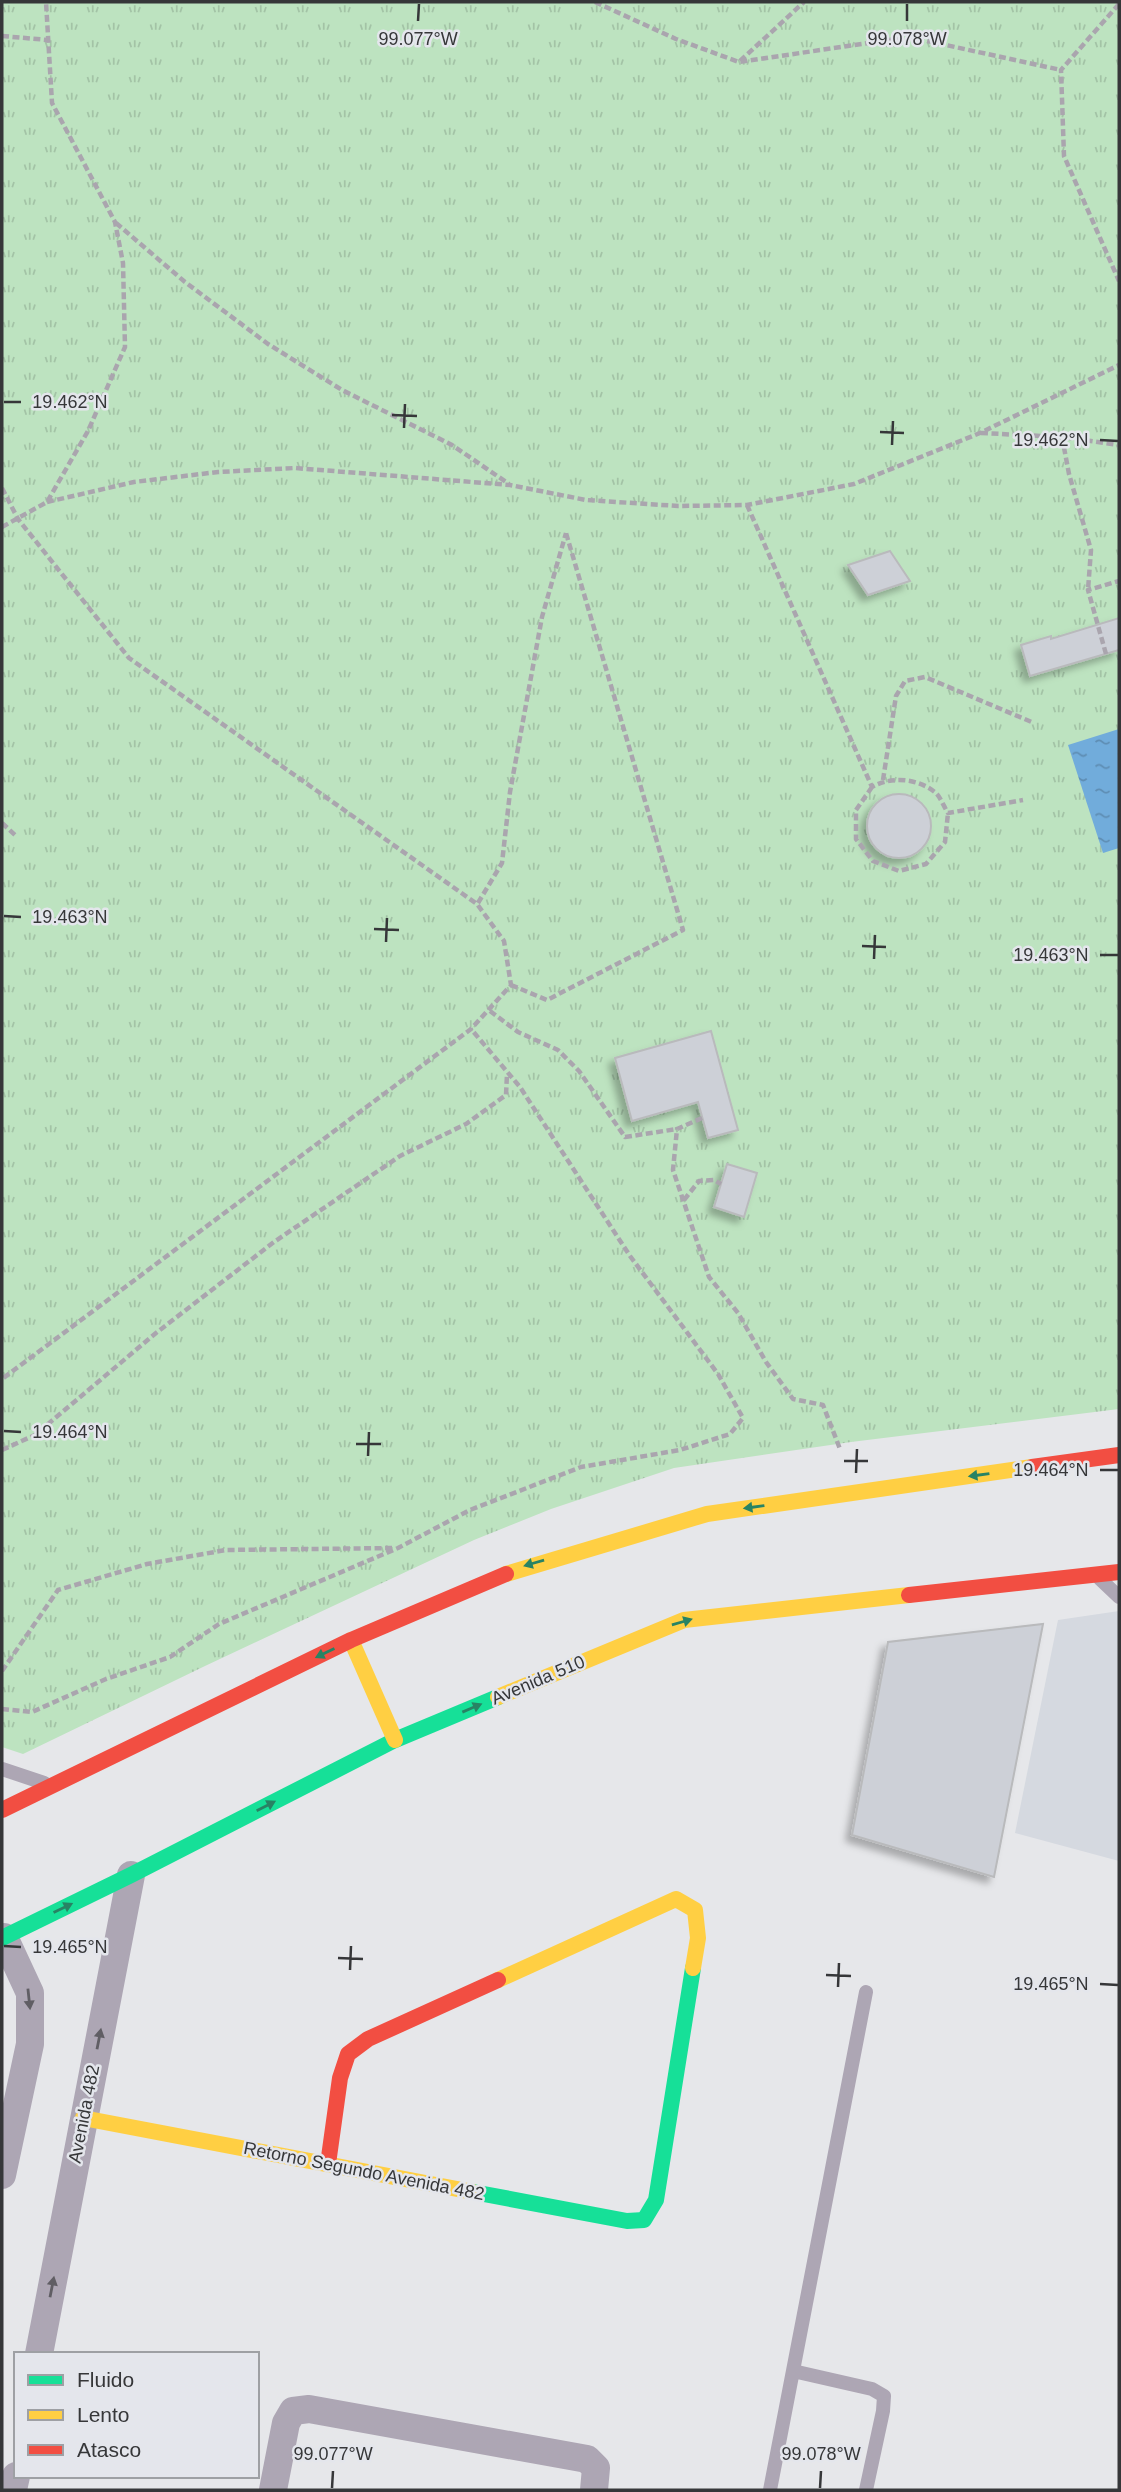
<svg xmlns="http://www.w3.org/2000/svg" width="1121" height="2492" font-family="Helvetica,sans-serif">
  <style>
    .built { fill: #d5d9e0 }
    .park { fill: url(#park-tufts) }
    .water { fill: url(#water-ripples) }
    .building { fill: #cdd0d7; stroke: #b9babc; stroke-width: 2; filter: url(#shadow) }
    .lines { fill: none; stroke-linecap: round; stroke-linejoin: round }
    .path { stroke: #aaa5ae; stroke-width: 4.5; stroke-dasharray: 7 3.5; stroke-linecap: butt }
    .lane { stroke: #ada6b4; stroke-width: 14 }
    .street { stroke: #ada6b4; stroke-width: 28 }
    .fast { stroke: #16e098; stroke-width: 16 }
    .slow { stroke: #ffcf43; stroke-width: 16 }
    .jam { stroke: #f24e42; stroke-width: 16 }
    .oneway { fill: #288364 }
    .oneway2 { fill: #605e64 }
    .ticks { fill: none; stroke: #363739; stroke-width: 2.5 }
    .labels { text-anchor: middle; stroke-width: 5; stroke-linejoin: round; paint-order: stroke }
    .street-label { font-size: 18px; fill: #363739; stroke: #e4e6ec }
    .ticks-label { font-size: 18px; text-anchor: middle; fill: #363739; stroke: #e4e6ec; stroke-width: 5; stroke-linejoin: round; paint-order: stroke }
  </style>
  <defs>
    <pattern id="park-tufts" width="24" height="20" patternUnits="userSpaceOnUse" patternTransform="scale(1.75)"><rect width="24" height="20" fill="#bde3c0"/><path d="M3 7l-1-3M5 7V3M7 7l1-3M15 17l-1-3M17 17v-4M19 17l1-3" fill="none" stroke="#a3c3a6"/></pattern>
    <pattern id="water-ripples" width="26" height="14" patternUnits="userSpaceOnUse" patternTransform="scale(1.75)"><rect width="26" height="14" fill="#71acdb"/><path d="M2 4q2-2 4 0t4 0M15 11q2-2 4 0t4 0" fill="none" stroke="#5e8db3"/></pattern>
    <filter id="shadow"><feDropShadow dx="-6" dy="6" stdDeviation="3.5" flood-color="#0004"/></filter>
  </defs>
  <rect width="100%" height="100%" fill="#e6e7ea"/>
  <path class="built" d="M1119 1611V1861L1015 1833 1058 1620Z"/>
  <path class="park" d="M2 2H1119V1409L851 1442 674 1468 551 1509 474 1540 205 1666 23 1754 2 1747Z"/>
  <path class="water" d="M1119 729V848L1103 853 1068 745Z"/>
  <path class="building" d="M890 551 910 581 868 595 848 565Z
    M1119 618V650L1030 676 1021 645 1051 636V639Z
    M867 826a32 32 0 1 1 64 0a32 32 0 1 1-64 0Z
    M711 1031 738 1130 708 1138 698 1102 632 1121 615 1058Z
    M727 1164 757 1173 744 1217 714 1207Z
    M1043 1624 994 1877 852 1835 888 1642Z"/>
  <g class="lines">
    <path class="path" d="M595 2 676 39 739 62 909 37 1061 70
      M1119 4 1061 70 1064 156 1119 281
      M2 36 48 40
      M740 61 804 2
      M116 223 185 282 268 344 342 390 452 445 509 484
      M981 433 1062 437 1119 445
      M1062 437 1069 474 1091 550 1088 590
      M2 488 18 519 129 658 477 904 504 941 511 985 471 1029 2 1379
      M47 502 134 482 218 472 295 468 510 485 586 500 678 506 747 505 854 484 980 433 1119 365
      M747 505 872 787C891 776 918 778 936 793 941 798 944 807 948 813L1023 800
      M2 527 47 502 88 431 125 347 123 263 115 222 52 103 46 2
      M1106 654 1088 590 1119 581
      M883 780 896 696 905 681 925 677 1034 723
      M872 787 856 810V839L873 861 899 871 926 864 945 842 948 813
      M2 823 15 835
      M478 903 502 863 510 792 542 617 566 533
      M511 985 547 1000 683 930 566 533
      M490 1011 518 1032 558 1050 579 1071 625 1137 677 1129
      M702 1118 677 1129 673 1170 709 1277 738 1313 766 1362 793 1399 823 1405 840 1449
      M684 1200 699 1181 714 1180 721 1184
      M2 1450 35 1435 156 1333 274 1242 400 1156 466 1124 506 1095 507 1074
      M2 1671 58 1590 147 1564 226 1550 394 1548
      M2 1709 32 1712 106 1679 170 1657 219 1624 398 1548 470 1510 581 1467 680 1450 730 1434 743 1418 718 1374 630 1256 520 1087 471 1029"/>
    <path class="lane" d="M1100 1579 1119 1597
      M2 1769 44 1783
      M793 2371 872 2389 884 2396 883 2411 866 2490
      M770 2490 866 1992"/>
    <path class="street" d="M2 2175 30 2044V1993L4 1937
      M39 2354 131 1875
      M13 2490 16 2476
      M273 2490 286 2423 293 2411 309 2409 587 2459 596 2468 594 2490"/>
    <path class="fast" d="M2 1938 131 1875 395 1740 498 1697
      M473 2192 627 2221 644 2220 656 2200 693 1968"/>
    <path class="slow" d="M506 1574 707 1514 1032 1467
      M351 1640 395 1740
      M498 1697 684 1620 909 1595
      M498 1980 676 1899 695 1910 698 1938 693 1968
      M83 2118 473 2192"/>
    <path class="jam" d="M1032 1467 1119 1455
      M909 1595 1119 1572
      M2 1810 351 1640 506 1574
      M328 2164 340 2078 348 2054 368 2039 498 1980"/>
  </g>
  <defs><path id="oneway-solid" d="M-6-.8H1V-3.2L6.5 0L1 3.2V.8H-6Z" transform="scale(1.75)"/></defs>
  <g class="oneway">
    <use href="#oneway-solid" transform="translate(979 1475) rotate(172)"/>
    <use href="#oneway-solid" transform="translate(754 1507) rotate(172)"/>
    <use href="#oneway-solid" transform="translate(534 1563) rotate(164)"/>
    <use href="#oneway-solid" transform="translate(682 1622) rotate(-16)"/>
    <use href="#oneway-solid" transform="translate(325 1653) rotate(154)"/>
    <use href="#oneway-solid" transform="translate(472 1708) rotate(-23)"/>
    <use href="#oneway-solid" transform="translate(266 1806) rotate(-27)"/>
    <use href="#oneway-solid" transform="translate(63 1908) rotate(-26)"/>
  </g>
  <g class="oneway2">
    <use href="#oneway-solid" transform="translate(29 1999) rotate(84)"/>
    <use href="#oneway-solid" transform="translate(99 2039) rotate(-79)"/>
    <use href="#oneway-solid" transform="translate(52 2287) rotate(-79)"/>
  </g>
  <path class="ticks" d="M418 21 419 4M907 21V4M4 402H21M392 415 417 416M404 428 405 404M880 432 904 433M1100 440 1118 441M892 445 893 421M4 916 21 917M374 929 399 930M386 942 387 918M862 946 886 947M1100 955H1118M874 959 875 935M4 1431 21 1432M356 1444H381M368 1456 369 1432M844 1461H868M1100 1470H1118M856 1473 857 1449M4 1946 21 1947M338 1958 363 1959M350 1970 351 1946M826 1975 851 1976M1100 1984 1118 1985M838 1987 839 1963M332 2488 333 2471M820 2488 821 2471"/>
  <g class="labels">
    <g class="street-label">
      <text transform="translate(538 1680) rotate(-23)" y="6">Avenida 510</text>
      <text transform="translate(84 2114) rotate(-79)" y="6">Avenida 482</text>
      <text transform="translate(364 2171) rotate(11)" y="6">Retorno Segundo Avenida 482</text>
    </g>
  </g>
  <g class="ticks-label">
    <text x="418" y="45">99.077°W</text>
    <text x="907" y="45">99.078°W</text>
    <text x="70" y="408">19.462°N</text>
    <text x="1051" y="446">19.462°N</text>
    <text x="70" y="923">19.463°N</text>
    <text x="1051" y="961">19.463°N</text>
    <text x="70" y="1438">19.464°N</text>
    <text x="1051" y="1476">19.464°N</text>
    <text x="70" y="1953">19.465°N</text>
    <text x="1051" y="1990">19.465°N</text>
    <text x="333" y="2460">99.077°W</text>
    <text x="821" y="2460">99.078°W</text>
  </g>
  <rect width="1121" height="2492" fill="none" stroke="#363739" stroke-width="7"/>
  <rect x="14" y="2352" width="245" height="126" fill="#e4e6ec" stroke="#9ea0a4" stroke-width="2"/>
  <rect x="28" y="2375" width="35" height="10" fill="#16e098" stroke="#9ea0a4" stroke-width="2"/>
  <text x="77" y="2387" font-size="21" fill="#363739">Fluido</text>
  <rect x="28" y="2410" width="35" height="10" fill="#ffcf43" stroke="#9ea0a4" stroke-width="2"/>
  <text x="77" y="2422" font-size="21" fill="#363739">Lento</text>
  <rect x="28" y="2445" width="35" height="10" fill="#f24e42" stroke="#9ea0a4" stroke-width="2"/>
  <text x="77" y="2457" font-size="21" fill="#363739">Atasco</text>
</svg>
